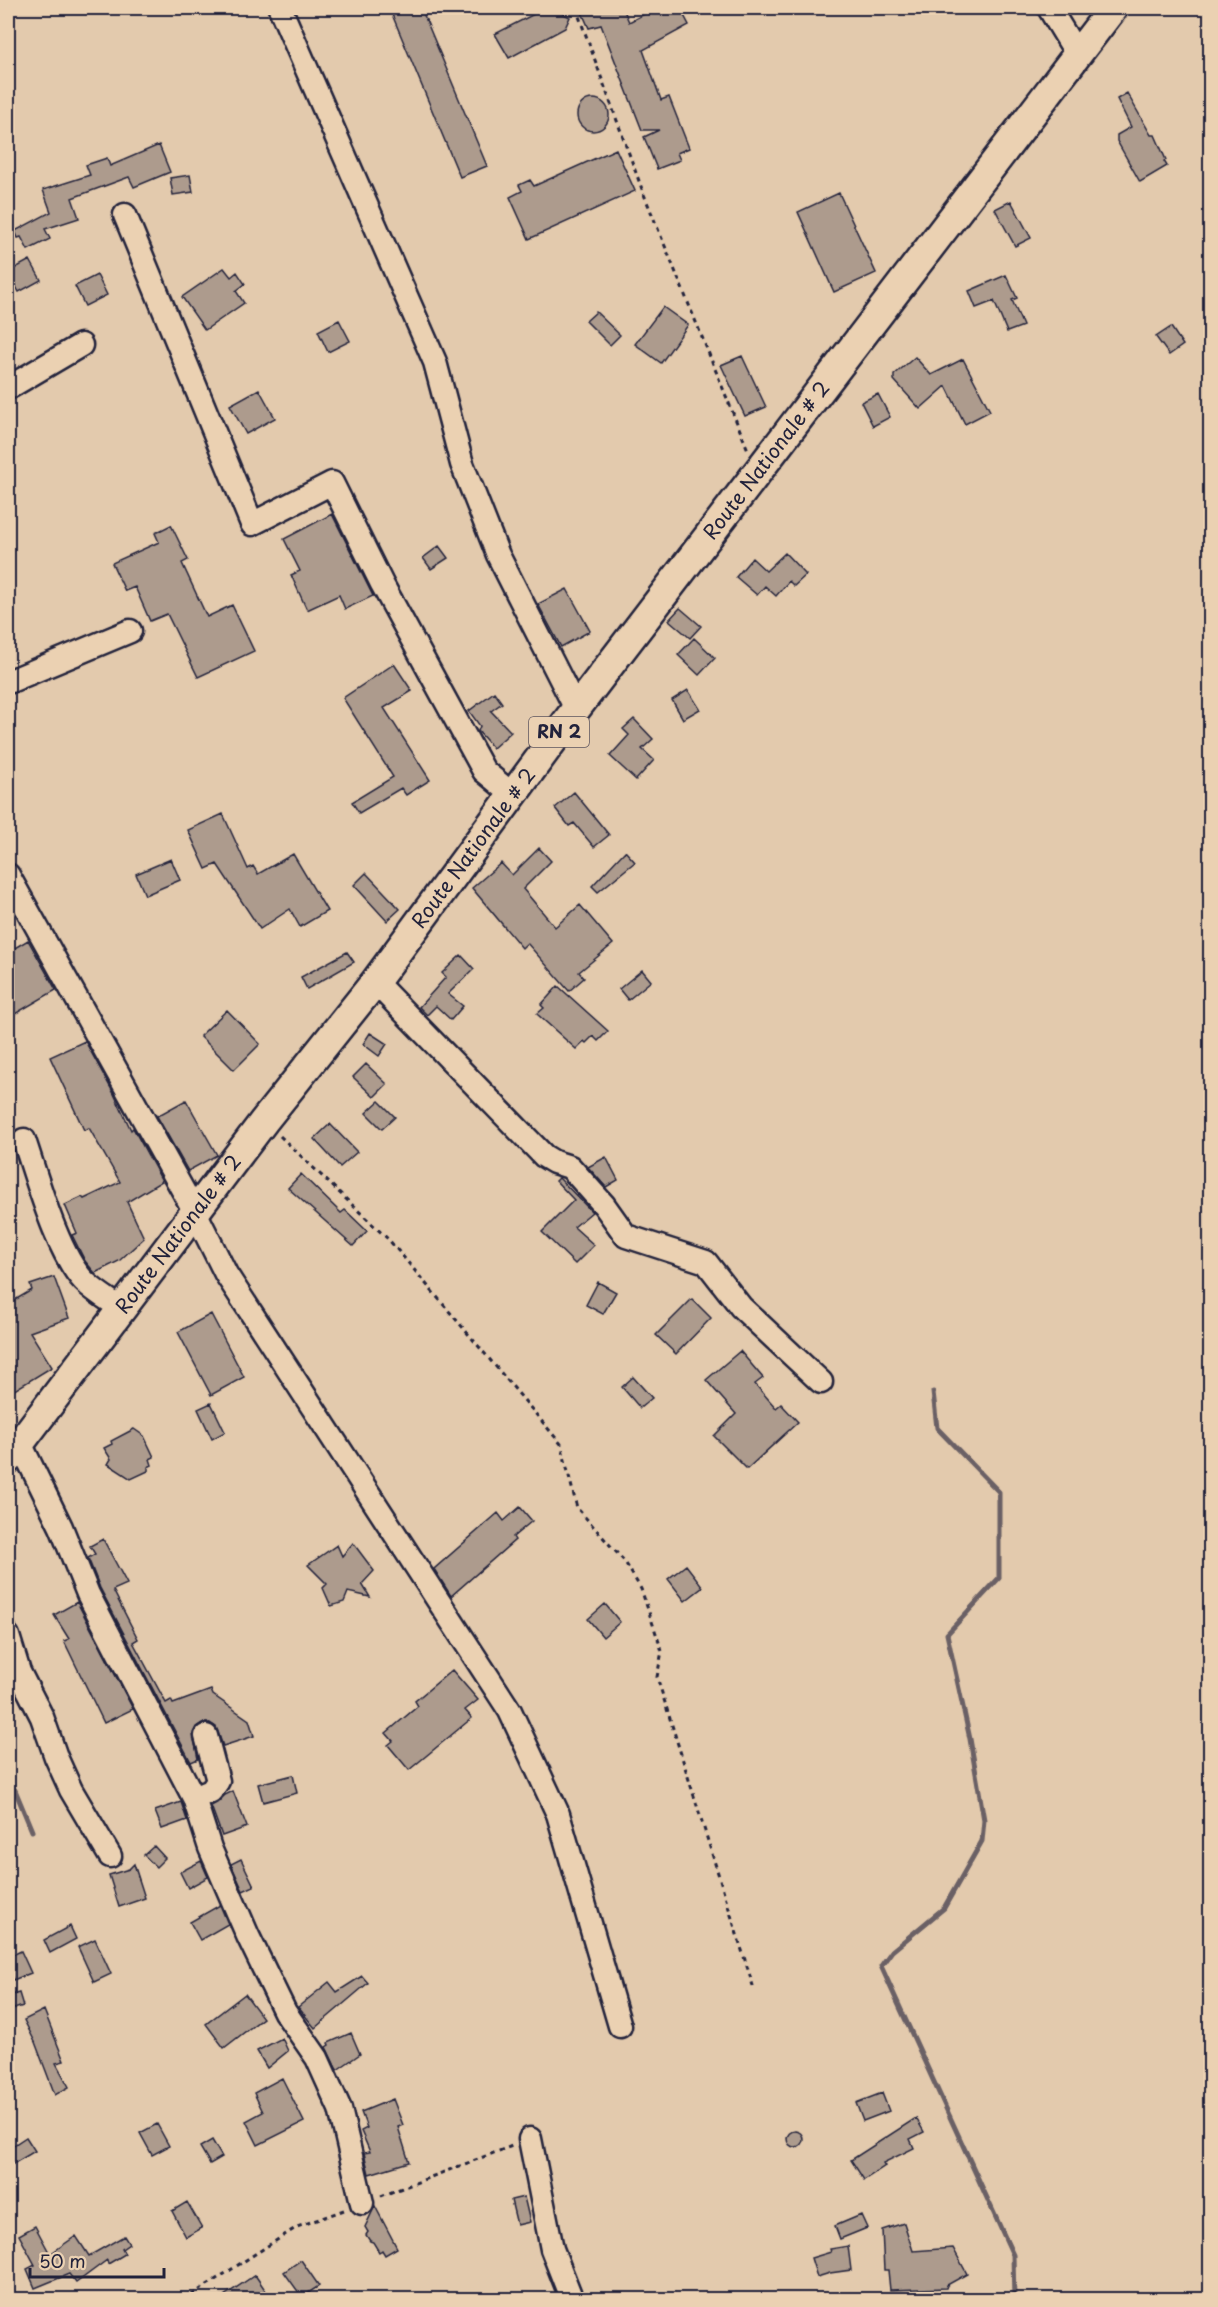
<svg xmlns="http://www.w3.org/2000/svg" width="1218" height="2307" font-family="'Playpen Sans',sans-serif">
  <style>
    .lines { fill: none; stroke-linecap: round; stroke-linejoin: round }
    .stream { stroke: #6a6065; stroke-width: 5 }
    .building { fill: #ad9b8d; stroke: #22223b; stroke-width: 1.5 }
    .minor-casing { stroke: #22223b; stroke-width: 27 }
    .major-casing { stroke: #22223b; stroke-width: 33 }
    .path { stroke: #22223b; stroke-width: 3; stroke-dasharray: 4.5 4.5; stroke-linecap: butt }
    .minor { stroke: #ebd1b2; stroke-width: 22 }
    .major { stroke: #ebd1b2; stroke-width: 28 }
    .labels { text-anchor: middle; stroke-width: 6; stroke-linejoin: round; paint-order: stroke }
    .shield { fill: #ebd1b2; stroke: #5e565f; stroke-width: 1.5 }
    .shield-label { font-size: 18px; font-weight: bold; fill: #22223b }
    .street-label { font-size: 20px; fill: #22223b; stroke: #ebd1b2 }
  </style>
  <rect width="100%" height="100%" fill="#e3caad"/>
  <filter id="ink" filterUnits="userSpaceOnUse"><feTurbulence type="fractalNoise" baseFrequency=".0167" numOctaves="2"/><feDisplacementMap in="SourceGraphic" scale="12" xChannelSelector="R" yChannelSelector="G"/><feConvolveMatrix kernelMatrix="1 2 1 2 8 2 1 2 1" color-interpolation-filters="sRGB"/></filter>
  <g filter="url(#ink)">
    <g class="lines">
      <path class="stream" d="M933 1392 937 1428 999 1492V1578L947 1634 970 1739 984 1820 982 1841 944 1908 892 1951 881 1966 1013 2255 1014 2300
        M8 1786 15 1790 32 1831"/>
    </g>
    <path class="building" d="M402 8H421L487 166 460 177 391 12Z
      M580 8H623L629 22 656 8H680L689 25 643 50 661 100 669 97 689 148 677 153 680 160 657 169 644 137 659 130H642L601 25 589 28Z
      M558 11 570 17 565 28 509 58 495 34 538 12Z
      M1127 93 1151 135H1155L1166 160 1164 161 1167 166 1140 182 1117 141V135L1131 127 1117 99Z
      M577 115a16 16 0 1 1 32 0a16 16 0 1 1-32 0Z
      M159 145 170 172 134 187 129 177 72 198 79 218 45 229 50 239 28 250 21 237 18 238 15 231 51 212 43 190 90 175 86 165 107 158 110 166Z
      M616 149 635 191 529 239 510 197 522 191 519 185 530 180 534 186Z
      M190 175 193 192 173 195 170 178Z
      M839 193 876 273 834 292 798 212Z
      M1011 201 1031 238 1015 246 995 209Z
      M30 260 41 280 19 292 8 272Z
      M224 268 231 277 237 272 245 284 236 291 244 303 205 330 182 297Z
      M97 275 107 295 85 306 75 286Z
      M1006 275 1017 298 1012 300 1023 326 1007 332 994 301 976 308 969 291Z
      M663 307 688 325 661 363 635 344Z
      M596 312 620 335 610 345 586 321Z
      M339 320 350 341 328 352 318 331Z
      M1171 327 1183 345 1169 355 1156 337Z
      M742 356 766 407 745 416 721 365Z
      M915 357 931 375 963 359 990 411 965 424 946 386 920 409 894 380V375Z
      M259 389 275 418 246 434 230 405Z
      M878 394 890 417 873 426 861 402Z
      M332 514 373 596 345 609 339 595 307 610 291 575 300 571 284 539Z
      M171 525 188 560 182 563 207 617 232 605 254 651 198 677 167 614 150 621 135 587 125 591 112 563 159 542 155 533Z
      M439 546 448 558 431 569 423 558Z
      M785 553 806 575 794 586 789 581 776 596 765 586 757 595 736 577 752 558 766 571Z
      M567 589 590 631 561 647 538 604Z
      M680 608 701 626 690 638 669 620Z
      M694 638 715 658 699 675 678 655Z
      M394 664 412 691 384 708 430 780 406 795 401 788 359 813 352 802 393 777 343 698Z
      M688 690 700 709 683 719 672 700Z
      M494 692 502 703 491 711 511 732 493 748 478 731 480 726 469 711Z
      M634 719 653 739 642 749 654 760 636 780 610 756 629 735 623 729Z
      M574 792 609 835 594 847 574 823 569 826 555 808Z
      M223 814 248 869 253 866 258 874 293 854 327 911 300 927 290 909 260 929 217 864 206 869 188 830Z
      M539 848 551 861 523 889 555 927 580 905 613 944 579 972 584 978 569 991 527 943 522 948 472 888 501 863 512 875Z
      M625 851 635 862 598 892 592 886Z
      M171 859 180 880 145 895 136 874Z
      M366 873 400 909 387 921 354 885Z
      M28 940 56 990 8 1018V952Z
      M347 952 354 962 307 989 301 977Z
      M461 955 474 969 448 994 463 1006 451 1020 436 1006 427 1015 419 1007 446 977 442 973Z
      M642 970 651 981 628 1000 619 989Z
      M558 986 608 1031 598 1041 593 1036 586 1043 584 1041 576 1049 537 1014 544 1008 541 1005Z
      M227 1010 260 1044 234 1070 200 1036Z
      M370 1033 387 1044 379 1056 363 1044Z
      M85 1041 114 1094 131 1130 133 1128 162 1181 127 1202 144 1238 119 1261 95 1273 85 1261 72 1235 77 1233 65 1205 82 1197 84 1199 120 1182 89 1128 84 1130 50 1057Z
      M366 1064 387 1084 374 1097 353 1077Z
      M186 1100 217 1155 188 1171 157 1116Z
      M379 1101 395 1117 382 1129 366 1113Z
      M330 1124 357 1152 340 1167 314 1139Z
      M606 1157 618 1180 606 1187 588 1167Z
      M301 1174 341 1213 345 1210 367 1231 353 1246 288 1188Z
      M559 1178 592 1212 574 1227 594 1245 575 1264 542 1232 574 1200 556 1181Z
      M54 1277 69 1318 30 1332 52 1367 8 1394V1304L32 1290 30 1285Z
      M598 1282 616 1292 603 1314 586 1305Z
      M692 1299 711 1318 676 1354 656 1335Z
      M211 1314 244 1377 211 1395 178 1332Z
      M740 1351 763 1378 755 1384 776 1408 781 1404 798 1422 747 1469 714 1436 736 1414 706 1380Z
      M633 1377 652 1398 640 1408 622 1387Z
      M211 1403 225 1432 212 1439 198 1409Z
      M134 1429 144 1436 154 1457 150 1459 152 1465 148 1467V1471L131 1479 108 1464 111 1459 104 1448 112 1444 111 1441Z
      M520 1507 532 1521 513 1537 515 1540 451 1596 434 1569 498 1513 504 1521Z
      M103 1539 127 1584 113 1590 138 1639 133 1642 166 1703 171 1700 173 1704 211 1690 213 1695 249 1720 254 1736 223 1746 216 1727 210 1723H202L196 1727 193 1733 198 1759 191 1762 100 1588 88 1558 95 1554 90 1546Z
      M353 1543 374 1571 362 1584 370 1597 348 1592 344 1602 331 1606 323 1588 327 1584 308 1565 337 1545 342 1556Z
      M686 1565 703 1587 685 1601 668 1579Z
      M77 1602 133 1709 104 1723 64 1641 69 1639 54 1615Z
      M605 1604 620 1622 603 1637 588 1619Z
      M8 1609H10L16 1625 8 1623Z
      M452 1670 478 1700 465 1710 472 1718 409 1770 388 1745 393 1741 386 1733 418 1706 415 1701Z
      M293 1775 297 1793 263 1802 258 1784Z
      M233 1791 247 1827 222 1836 211 1806 217 1803 225 1795Z
      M181 1802 187 1820 162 1829 155 1811Z
      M154 1846 165 1858 156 1867 144 1855Z
      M241 1859 254 1886 243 1891 231 1864Z
      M201 1861 208 1877 188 1888 180 1872Z
      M134 1864 145 1898 119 1907 109 1875 129 1869Z
      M220 1905 228 1924 200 1940 190 1922Z
      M70 1926 76 1939 50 1953 44 1940Z
      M95 1939 111 1974 94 1982 78 1947Z
      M21 1951 31 1973 13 1980 8 1968V1957Z
      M362 1976 368 1983 315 2028 298 2007 329 1982 337 1992Z
      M19 1993 23 2006 8 2011V1996Z
      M245 1994 263 2018 224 2048 206 2024Z
      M44 2010 64 2061 56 2063 69 2087 55 2095 35 2042 24 2020Z
      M351 2033 360 2054 337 2070 326 2047 329 2045 328 2043Z
      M282 2038 288 2051 267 2068 257 2051Z
      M282 2078 304 2122 258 2145 246 2121 263 2112 254 2093Z
      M882 2093 889 2111 863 2121 856 2103Z
      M393 2099 403 2125 398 2127 409 2162 369 2174 364 2153 370 2152 361 2131 367 2128 361 2112Z
      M916 2118 924 2132 910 2139 914 2148 883 2163 885 2166 864 2180 851 2160Z
      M157 2124 169 2146 152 2155 140 2133Z
      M787 2139a8 8 0 1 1 16 0a8 8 0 1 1-16 0Z
      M26 2137 35 2151 8 2167V2149Z
      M212 2140 222 2157 210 2164 200 2147Z
      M524 2197 530 2222 517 2225 511 2200Z
      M187 2202 202 2228 186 2237 172 2211Z
      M375 2206 397 2248 385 2255 382 2250 379 2252 373 2242 370 2241 366 2235 368 2232 365 2227Z
      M861 2215 867 2228 840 2239 835 2226Z
      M904 2223 913 2251 953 2248 967 2274 947 2285 946 2288 890 2290 888 2270H884L882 2230Z
      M35 2226 50 2254 76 2236 89 2256 124 2236 129 2244 122 2249 125 2254 108 2264 107 2260 76 2283 69 2274 35 2288 27 2269 35 2265 19 2235Z
      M848 2246 851 2270 830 2273 817 2277 811 2258 831 2252 830 2249Z
      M301 2260 319 2286 302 2297 284 2272Z
      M255 2275 268 2294 260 2300H218Z"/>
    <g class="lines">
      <g class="minor-casing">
        <path id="minor" d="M280 8 435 362 462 464 498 555 576 709
          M1049 8 1077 54
          M125 215 252 524 332 483 382 584 484 771 513 795
          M8 388 81 345
          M8 682 130 631
          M8 875 195 1212 226 1274 510 1711 558 1814 620 2026
          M375 982 544 1156 554 1162 570 1167 604 1205 626 1236 706 1262 741 1307 821 1382
          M24 1140C37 1178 57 1253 84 1281 95 1292 109 1300 122 1309
          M20 1443 61 1527 88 1594 194 1798 210 1848 248 1936 285 2012 317 2058 340 2109 362 2203
          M8 1636 19 1672 42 1717 56 1757 71 1790 110 1856
          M194 1798 211 1791 218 1781 206 1736
          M530 2139 552 2249 572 2300"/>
      </g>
      <g class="major-casing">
        <g id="major">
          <path id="s1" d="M8 1459 264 1121 375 982 576 709 1113 8"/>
        </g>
      </g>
      <path class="path" d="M576 8 643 192 748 450
        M280 1136 389 1240 561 1444 577 1508 625 1562 641 1589 662 1651 657 1677 754 1989
        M381 2196 512 2146
        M184 2300 297 2227 344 2210"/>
      <use href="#minor" class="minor"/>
      <use href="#major" class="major"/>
    </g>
  </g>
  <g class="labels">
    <rect class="shield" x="529" y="717" width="60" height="30" rx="4.5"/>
    <g class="shield-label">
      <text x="559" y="738">RN 2</text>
    </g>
    <g class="street-label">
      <text dy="7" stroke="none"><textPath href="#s1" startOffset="1254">Route Nationale # 2</textPath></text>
      <text dy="7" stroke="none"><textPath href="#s1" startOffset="768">Route Nationale # 2</textPath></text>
      <text dy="7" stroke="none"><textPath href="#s1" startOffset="282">Route Nationale # 2</textPath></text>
    </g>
  </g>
  <rect width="1218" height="2307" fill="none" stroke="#ebd1b2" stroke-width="30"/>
  <rect x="15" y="15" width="1188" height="2277" fill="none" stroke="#22223b" stroke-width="2" filter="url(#ink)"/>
  <path d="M30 2268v9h134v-9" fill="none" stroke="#22223b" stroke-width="3"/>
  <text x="39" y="2268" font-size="18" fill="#22223b" stroke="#ebd1b2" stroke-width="4.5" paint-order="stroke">50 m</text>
</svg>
